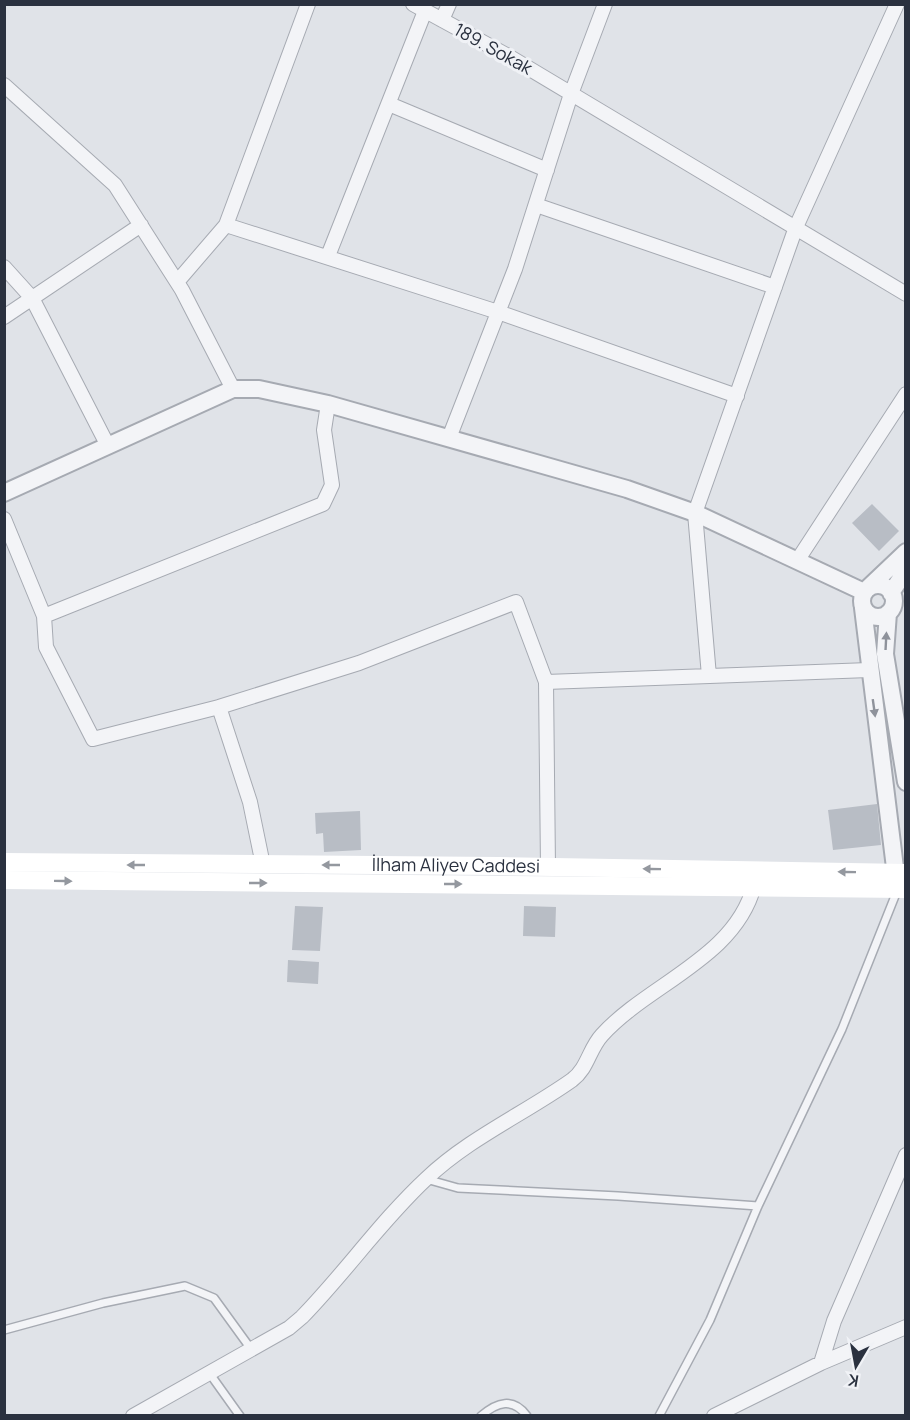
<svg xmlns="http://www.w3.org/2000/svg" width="910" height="1420" font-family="Manrope,sans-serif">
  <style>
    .building { fill: #b8bdc5 }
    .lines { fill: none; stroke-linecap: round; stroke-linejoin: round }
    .service-casing { stroke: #a6aab2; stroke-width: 10 }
    .minor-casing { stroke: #a6aab2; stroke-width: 16 }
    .tertiary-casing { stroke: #a6aab2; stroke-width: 20 }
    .service { stroke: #f3f4f7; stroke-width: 7 }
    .minor { stroke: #f3f4f7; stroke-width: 14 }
    .tertiary { stroke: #f3f4f7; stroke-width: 16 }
    .secondary { stroke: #fff; stroke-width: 18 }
    .oneway { fill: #8e929b }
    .oneway2 { fill: #94989f }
    .labels { text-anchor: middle; stroke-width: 6; stroke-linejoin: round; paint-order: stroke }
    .street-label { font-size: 18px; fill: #2a313f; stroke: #f0f2f6 }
  </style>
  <rect width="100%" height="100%" fill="#e0e3e8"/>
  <path class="building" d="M872 504 899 531 879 551 852 523Z
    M877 804 881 845 833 850 828 810Z
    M360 811 361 850 324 852 323 833 316 834 315 813Z
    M295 906 323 907 320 951 292 950Z
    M524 906 556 907 555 937 523 936Z
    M288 960 319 962 318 984 287 982Z"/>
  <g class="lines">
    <g class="service-casing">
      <path id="service" d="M426 1179 458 1188 618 1196 758 1206
        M4 1330 103 1303 185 1286 214 1298 251 1349
        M210 1374 240 1416
        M481 1416C497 1402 513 1397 527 1416
        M659 1416 710 1320 758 1206 842 1029 897 891"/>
    </g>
    <g class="minor-casing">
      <path id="minor" d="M413 4 510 57 906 294
        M442 20 449 4
        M4 85 115 185 182 290 233 389
        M389 104 547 170
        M536 205 775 287
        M226 225 308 4
        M328 256 425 11
        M4 267 32 298 108 446
        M177 282 226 225 498 312 737 396
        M4 317 141 225
        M449 438 515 269 571 94 605 4
        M4 519 44 616 46 647 93 739 219 707 359 663 516 602 546 682 548 867
        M797 561 906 394
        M44 616 323 504 332 485 324 430 328 404
        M709 676 695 513 796 227 897 4
        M546 682 869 670
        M219 707 250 802 263 865
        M821 1363 834 1321 906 1155
        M133 1416 289 1328 302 1317C345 1273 381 1221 426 1179 469 1138 524 1114 572 1080 588 1068 589 1049 602 1035 648 984 735 958 754 886
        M714 1416 821 1363 906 1327"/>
    </g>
    <g class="tertiary-casing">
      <path id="tertiary" d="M4 493 233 389H259L328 404 627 489 695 513 864 592
        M862 601a16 16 0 1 1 32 0a16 16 0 1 1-32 0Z
        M868 588 906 552
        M891 593 906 570
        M863 608 897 884
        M888 613 885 654 906 782"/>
    </g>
    <use href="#service" class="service"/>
    <use href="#minor" class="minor"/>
    <use href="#tertiary" class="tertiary"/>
    <g class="secondary">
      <path id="s1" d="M4 862 499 866 906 873"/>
      <path d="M4 880 906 889"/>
    </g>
  </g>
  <defs><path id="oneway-solid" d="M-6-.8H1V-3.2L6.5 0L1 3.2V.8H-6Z" transform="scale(1.5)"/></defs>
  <g class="oneway">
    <use href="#oneway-solid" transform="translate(886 641) rotate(-87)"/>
    <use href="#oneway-solid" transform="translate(874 708) rotate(82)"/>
  </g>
  <g class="oneway2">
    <use href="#oneway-solid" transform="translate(136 865) rotate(-180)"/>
    <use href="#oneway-solid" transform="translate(331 865) rotate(-180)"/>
    <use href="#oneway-solid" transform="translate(652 869) rotate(-179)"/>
    <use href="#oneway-solid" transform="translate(847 872) rotate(-179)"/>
    <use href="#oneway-solid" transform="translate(63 881) rotate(1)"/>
    <use href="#oneway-solid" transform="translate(258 883)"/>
    <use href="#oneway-solid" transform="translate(453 884)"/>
  </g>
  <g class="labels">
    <g class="street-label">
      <text transform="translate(493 49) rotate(29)" y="6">189. Sokak</text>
      <text dy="6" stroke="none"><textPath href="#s1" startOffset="452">İlham Aliyev Caddesi</textPath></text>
    </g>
  </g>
  <rect width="910" height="1420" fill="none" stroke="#2a313f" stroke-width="12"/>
  <g transform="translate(856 1366) rotate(190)" stroke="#f0f2f6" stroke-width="4.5" paint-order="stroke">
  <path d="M0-4.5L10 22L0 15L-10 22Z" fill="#2a313f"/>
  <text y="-9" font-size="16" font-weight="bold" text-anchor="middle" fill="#2a313f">K</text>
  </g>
</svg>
